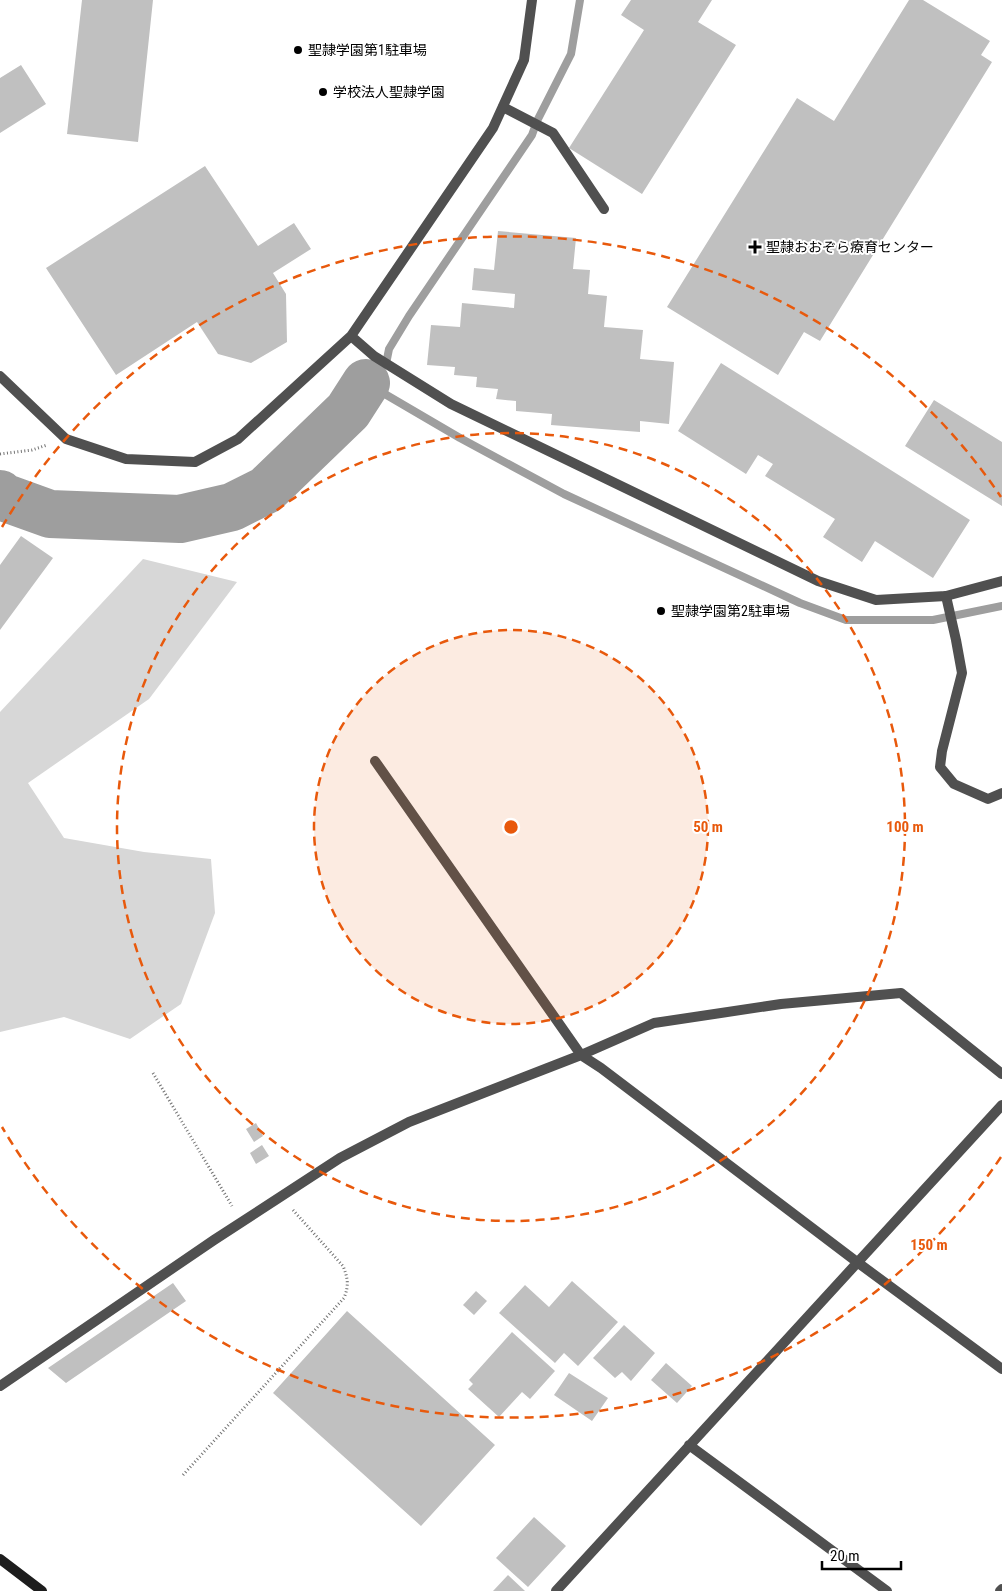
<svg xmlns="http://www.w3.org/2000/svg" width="1002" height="1591" font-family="'Roboto Condensed','Noto Sans JP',sans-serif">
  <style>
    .green { fill: #d7d7d7 }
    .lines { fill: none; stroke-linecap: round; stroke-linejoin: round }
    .stream { stroke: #9e9e9e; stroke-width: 8 }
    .river { stroke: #9e9e9e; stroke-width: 48 }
    .building { fill: #c0c0c0 }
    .path { stroke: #727272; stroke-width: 3; stroke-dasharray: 1 2.5; stroke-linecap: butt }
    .lane { stroke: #505050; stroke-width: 10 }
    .street { stroke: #505050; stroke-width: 10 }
    .secondary { stroke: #1d1d1d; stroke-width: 10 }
    .ring { fill: none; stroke: #e8590c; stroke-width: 2.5; stroke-dasharray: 9 6 }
    .poi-dot { fill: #000; stroke: #fff; stroke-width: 2 }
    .labels { text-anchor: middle; stroke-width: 4; stroke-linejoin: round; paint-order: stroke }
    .poi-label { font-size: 14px; fill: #000; stroke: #fff; text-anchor: start }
    .centre { fill: #e8590c; stroke: #fff; stroke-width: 2.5 }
    .ring-label { font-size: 15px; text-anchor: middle; font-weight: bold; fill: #e8590c; stroke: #fff; stroke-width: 4; stroke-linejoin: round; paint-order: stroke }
  </style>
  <rect width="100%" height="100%" fill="#fff"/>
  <path class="green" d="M143 559 237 582 149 699 28 783 64 838 144 852 211 859 215 913 181 1004 130 1039 64 1017 0 1032V712Z"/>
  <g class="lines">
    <path class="stream" d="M580 0 571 54 537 121 532 135 409 316 389 349 387 359 366 383 460 438 564 494 800 603 846 620H933L1002 606"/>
    <path class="river" d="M0 494 3 497 50 514 180 519 232 507 266 490 348 411 366 383"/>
  </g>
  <path class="building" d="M82 0H153L138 142 67 134Z
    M631 0H712L698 22 736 45 642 194 569 148 644 30 621 15Z
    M909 0H923L990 41 981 55 992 62 820 341 804 332 778 375 667 307 797 98 834 121Z
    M21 65 46 104 0 133V78Z
    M205 166 258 246 294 223 311 249 273 273 286 294 287 342 251 363 218 354 197 322 116 375 46 268Z
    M498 231 576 238 573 269 590 270 588 294 607 296 604 327 643 330 640 359 674 362 669 424 640 421V432L551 425 552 414 516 411V401L496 399 498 389 476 387 477 377 454 375 455 367 427 365 431 325 460 327 462 303 514 308 515 294 472 290 474 268 494 270Z
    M721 363 970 520 933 578 875 541 862 562 823 537 835 519 765 476 773 464 758 455 746 474 678 431Z
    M934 400 1002 442V506L905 446Z
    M21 536 53 558 0 630V565Z
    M256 1123 263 1136 254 1142 246 1129Z
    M262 1145 269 1156 256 1164 250 1153Z
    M572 1281 618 1322 578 1366 564 1353 555 1363 499 1313 525 1285 549 1307Z
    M173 1283 186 1301 66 1383 48 1368Z
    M476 1291 487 1301 474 1315 463 1305Z
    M347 1311 495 1445 421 1526 273 1393Z
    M624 1325 655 1353 631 1381 622 1372 615 1378 593 1358Z
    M512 1332 555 1371 530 1399 522 1392 499 1417 468 1389 473 1384 469 1380Z
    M666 1363 692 1386 677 1403 651 1380Z
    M569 1373 608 1398 592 1421 554 1395Z
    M534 1517 566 1546 528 1587 496 1558Z
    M508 1575 525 1591H493Z"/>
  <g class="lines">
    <path class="path" d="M0 454 32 450 47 445
      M153 1073 232 1206
      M183 1475 344 1298C349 1286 348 1278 343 1266L293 1210"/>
    <path class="lane" d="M503 107 553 133 604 209
      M946 596 956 640 962 673 942 751 940 767 954 784 988 799 1002 793"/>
    <path class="street" d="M351 336 374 356 451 404 818 581 876 600 946 596 1002 581
      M0 376 66 439 126 459 195 462 238 439 351 336 493 128 524 60 532 0
      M375 761 581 1055 601 1068 857 1262 1002 1369
      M0 1386 214 1240 340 1158 409 1122 581 1055 654 1023 781 1004 901 993 1002 1074
      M689 1445 887 1591
      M556 1591 1002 1105
      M1000 1591 1002 1589"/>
    <path class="secondary" d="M0 1559 42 1591"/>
  </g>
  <circle cx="511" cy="827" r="197" fill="#e8590c" fill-opacity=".12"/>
  <g class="ring">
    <circle cx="511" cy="827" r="197"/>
    <circle cx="511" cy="827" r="394"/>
    <path d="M1001 1157A591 591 0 0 1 2 1127M2 527A591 591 0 0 1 1001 497"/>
  </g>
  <g class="poi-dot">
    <circle cx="298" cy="50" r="5"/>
    <circle cx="323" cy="92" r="5"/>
    <path d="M752.5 239.5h5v5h5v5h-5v5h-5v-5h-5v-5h5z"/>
    <circle cx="661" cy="611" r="5"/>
  </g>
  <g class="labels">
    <g class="poi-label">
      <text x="308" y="55">聖隷学園第1駐車場</text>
      <text x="333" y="97">学校法人聖隷学園</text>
      <text x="766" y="252">聖隷おおぞら療育センター</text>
      <text x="671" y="616">聖隷学園第2駐車場</text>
    </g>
  </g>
  <circle cx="511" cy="827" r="8" class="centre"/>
  <g class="ring-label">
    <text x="708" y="832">50 m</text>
    <text x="905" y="832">100 m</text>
    <text x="929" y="1250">150 m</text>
  </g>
  <path d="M822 1561v8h79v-8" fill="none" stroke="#000000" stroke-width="2.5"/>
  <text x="830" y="1561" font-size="15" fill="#000000" stroke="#ffffff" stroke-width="4" paint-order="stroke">20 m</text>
</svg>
